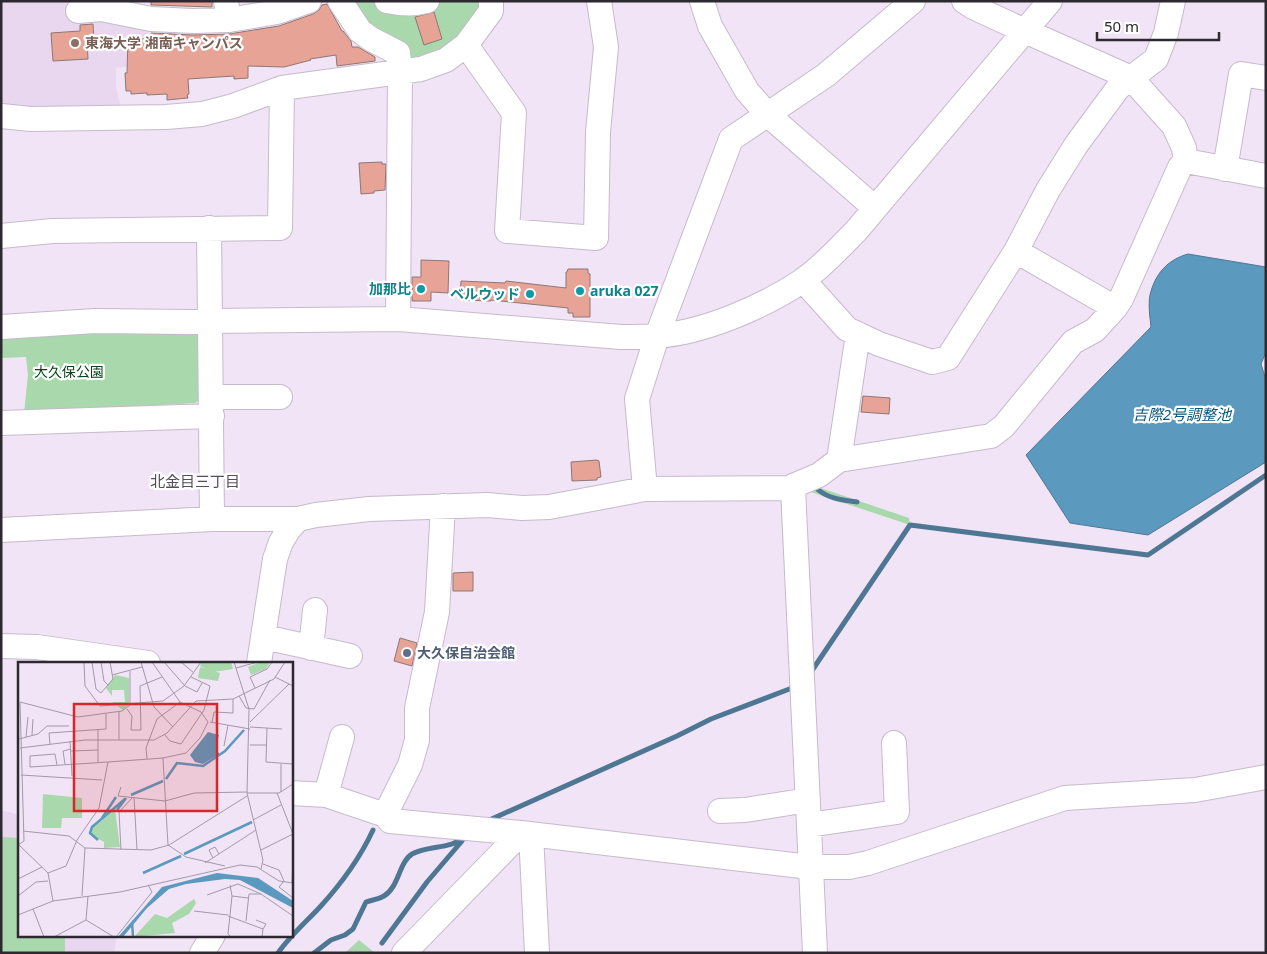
<svg xmlns="http://www.w3.org/2000/svg" width="1267" height="954" font-family="'Noto Sans','Noto Sans JP',sans-serif">
  <style>
    .built { fill: #e8d7ef }
    .green { fill: #a8d8ac }
    .water { fill: #5c99be; stroke: #4e7793 }
    .lines { fill: none; stroke-linecap: round; stroke-linejoin: round }
    .stream { stroke: #4e7793; stroke-width: 5 }
    .building { fill: #e8a397; stroke: #8d7773 }
    .minor-casing { stroke: #c6bacc; stroke-width: 26 }
    .minor { stroke: #fff; stroke-width: 24 }
    .education-dot { fill: #8d6e63; stroke: #fff; stroke-width: 2 }
    .culture-dot { fill: #0f9aa8; stroke: #fff; stroke-width: 2 }
    .service-dot { fill: #5c6f8a; stroke: #fff; stroke-width: 2 }
    .labels { text-anchor: middle; stroke-width: 4.5; stroke-linejoin: round; paint-order: stroke }
    .education-label { font-size: 14px; font-weight: bold; fill: #785e54; stroke: #fff; text-anchor: start }
    .culture-label { font-size: 14px; font-weight: bold; fill: #0d838f; stroke: #fff; text-anchor: end }
    .park-label { font-size: 14px; fill: #074116; stroke: #fff }
    .service-label { font-size: 14px; font-weight: bold; fill: #4e5e75; stroke: #fff; text-anchor: start }
    .water-label { font-size: 15px; font-style: italic; fill: #08567c; stroke: #fff }
    .neighbourhood-label { font-size: 15px; fill: #584d5c; stroke: #fff }
    .inset-river { fill: none; stroke: #5c99be; stroke-width: 2.5 }
    .inset-road { fill: none; stroke: #a399a7; stroke-width: 1 }
    .view { fill: #d62828; fill-opacity: 0.15; stroke: #d62828; stroke-width: 2.5 }
    .inset-edge { fill: none; stroke: #2e2930; stroke-width: 2.5 }
  </style>
  <rect width="100%" height="100%" fill="#f1e4f6"/>
  <path class="built" d="M1 1H71L148 23 149 63 116 68V87L122 113 1 111Z
    M1 810 19 815V935H117L114 953H1Z"/>
  <path class="green" d="M345 1H484L462 35 436 55 408 64 372 33Z
    M196 331 202 336 203 397 195 403 24 413 28 375 26 357 1 358V334Z
    M803 482 909 518 910 525 793 486Z
    M1 837 19 838V935H65V953H1Z
    M359 940 375 953H345Z"/>
  <path class="water" d="M1188 254 1266 267V352L1261 364 1266 380V462L1148 535 1070 523 1026 455 1151 327C1150 317 1148 305 1150 295 1155 274 1167 260 1188 254Z"/>
  <g class="lines">
    <path class="stream" d="M816 488C828 499 842 500 857 502
      M811 672 910 525 1148 555 1266 475
      M485 822 677 736 711 719 792 688
      M382 943 427 882 462 841
      M278 953C290 936 306 922 320 907 341 884 360 858 373 830
      M314 953 331 940 345 935 353 929 366 902C372 900 379 899 384 896 399 887 399 862 412 854 429 845 450 850 467 836"/>
  </g>
  <path class="building" d="M151 1H212V7L153 5H151Z
    M327 4 342 31H343L351 41 352 47H358L375 57V61L337 66 336 55 310 59 311 60 284 67 248 66V78L234 79V76L188 79 189 94 187 95 188 98 167 100V94L147 95V93L131 94V91H126L125 73H127L128 38 151 39V33L193 35 229 34 279 26 313 14 319 10 322 5Z
    M434 12 442 39 424 45 415 17Z
    M93 24 94 42H87L88 59 53 61 51 33 80 31V25Z
    M382 162V164H386L385 190 374 191V193L361 194 359 163Z
    M421 260 449 261 448 293 431 292V301H412V277H421Z
    M568 269H588V273L590 274V317H573V313H568V308L491 300V301L460 300 461 281 505 283 506 281 566 288V272H567Z
    M863 396 890 398 889 414 861 412Z
    M597 460 599 461 601 477 597 478V480L572 481 571 462Z
    M473 572V591H453V573Z
    M400 638 417 643 412 666 394 661Z"/>
  <g class="lines">
    <g class="minor-casing">
      <path id="minor" d="M226 1 229 20 277 12 309 1
        M340 1 360 31 371 39 398 53 400 72 398 319
        M387 1C401 4 413 5 427 1
        M702 1 710 26 747 91 767 114 875 208
        M78 11 101 9 151 19 193 21 229 20
        M466 45 514 113 507 231 596 238 598 132 606 47 599 1
        M1 116 31 119 166 117 202 114 233 106 282 88 421 69 446 60 466 45 491 11V1
        M1186 161 1266 176
        M1225 169 1241 74 1266 78
        M209 228 212 519
        M1 236 52 231 280 228 282 88
        M1016 251 1115 308
        M803 280 847 329 879 344 932 362 948 358 1016 251 1048 190 1076 145 1118 88 1156 59 1166 33 1173 1
        M1 327 95 321 190 322 210 321 398 319 621 337C632 337 644 337 656 336 703 333 763 307 802 281 822 267 839 248 856 231L1050 1
        M211 397H280
        M1 423 212 416
        M839 460 858 334
        M793 488 815 953
        M645 489 637 399 657 336 731 139 826 75 913 1
        M443 506 437 612 417 708V740L410 765 385 815 390 821 521 833 810 867H849L868 863 1065 798 1195 790 1266 777
        M1 530 212 519H298
        M264 637 350 656
        M1 646 37 647 148 663
        M311 648 315 610
        M259 663 275 559 281 542 289 529 298 519 316 515 369 509 487 505 522 508 549 507 645 489 793 488V486L819 475 839 460 991 436 1004 426 1073 342 1095 330 1115 308 1121 299 1180 167 1186 161 1184 148 1174 126 1131 78 1025 31 973 7 964 1
        M291 793 326 795 385 815
        M326 795 342 737
        M720 811 745 810 808 800
        M809 825 897 812 894 743
        M531 834 537 953
        M202 953 213 935
        M404 953 521 833"/>
    </g>
    <use href="#minor" class="minor"/>
  </g>
  <circle class="education-dot" cx="75" cy="43" r="5"/>
  <g class="culture-dot">
    <circle cx="421" cy="289" r="5"/>
    <circle cx="580" cy="291" r="5"/>
    <circle cx="530" cy="294" r="5"/>
  </g>
  <circle class="service-dot" cx="407" cy="653" r="5"/>
  <g class="labels">
    <g class="education-label">
      <text x="85" y="48">東海大学 湘南キャンパス</text>
    </g>
    <g class="culture-label">
      <text x="411" y="294">加那比</text>
      <text x="590" y="296" text-anchor="start">aruka 027</text>
      <text x="520" y="299">ベルウッド</text>
    </g>
    <g class="park-label">
      <text x="69" y="377">大久保公園</text>
    </g>
    <g class="service-label">
      <text x="417" y="658">大久保自治会館</text>
    </g>
    <g class="water-label">
      <text x="1182" y="420">吉際2号調整池</text>
    </g>
    <g class="neighbourhood-label">
      <text x="195" y="487">北金目三丁目</text>
    </g>
  </g>
  <g transform="translate(18 662)">
    <rect width="275" height="275" fill="#f1e4f6"/>
    <path d="M184 0H213L215 7 195 10 182 4ZM242 0H252L248 7 233 13 230 5ZM182 5 202 11 200 19 180 16ZM97 13 111 16V42L105 48 94 40H107L106 28H94V34L88 26ZM25 132 64 136V156H44L43 166H24ZM97 147 102 185 86 186V180L71 172 75 162 81 161ZM176 237 178 241 171 252 154 261 157 271 116 275 137 252 149 256Z" fill="#a8d8ac"/>
    <path d="M190 70 201 73 198 83 201 92 185 102 177 100 172 93ZM199 211 240 216 275 239V246L222 218 207 217 168 222 151 227 129 246 105 275H100L144 225Z" fill="#5c99be"/>
    <path class="inset-river" d="M148 117 159 101 185 104 207 89 226 68M113 133 145 119M99 148 108 136M84 156 98 135M80 178 72 171 74 165 107 137M166 192 234 160M125 211 163 194M114 260 115 275"/>
    <path class="inset-road" d="M66 0 67 24 82 44 145 39 166 24 183 0M74 0 78 27 83 31 95 17 92 0M83 0 86 19 90 23M123 0 136 45 155 65M134 0 162 40 183 50 190 60M146 0 167 24 179 30 184 21M163 0 176 11M216 0 231 47 229 131 245 198 243 207M218 6 240 0M94 13 124 5M257 15 275 24M237 26 232 15 249 7 254 0M221 34 228 46 236 47 252 18M109 47 114 54 113 68H123L122 24 144 15M192 60 232 67M232 60 271 22M194 61 196 50 215 51V37M232 65 264 67M249 66 248 100 275 102M80 67V100M14 73 15 57M147 73 152 79 163 82 186 48 192 24 173 15M8 75 10 55M1 77 20 72 29 64H51M101 78V50M52 79 54 114M32 82 31 71 88 67V52M232 83H249M206 84 210 63M2 86 67 78H136L149 71 178 39 215 37 256 17 267 0M53 89 80 88M145 96 150 183M129 97 128 86 139 57 162 40M47 102 45 89 53 87M39 103 37 92 12 94V105L90 100M3 113 84 118M103 125 100 134 147 139 176 131 229 130M263 130V102M229 131H261L275 122M259 131 275 172M116 135 119 188M235 158 263 143M5 169 51 174 67 186 133 188 151 183 229 134M0 183 6 179 2 40 60 55 104 49 112 43V9M1 183 30 211 35 239M150 183 168 195 207 204M103 188 101 150 115 135M243 188 275 172M195 196 191 188 197 185 201 192M187 201 238 168M245 202 261 208 266 219 261 225 275 236M30 211 48 204 59 178 81 146 90 100 145 96 168 91 182 76 190 60M0 217 24 205M274 221 275 199M212 223 214 234 210 272 213 275M189 233 220 222 243 232M0 234 18 220 30 219M64 234 67 186M214 234 230 236M15 247 26 275M176 249 210 253M0 253 35 239 102 230 222 203 239 205 261 219 275 221M210 254 245 267 244 275M68 258 96 275M68 258 70 234M238 258 248 262 245 267M228 259 231 232H243L275 254M36 275 68 258M98 275 134 230 130 223"/>
    <path class="view" d="M56 42H199V149H56Z"/>
    <rect width="275" height="275" class="inset-edge"/>
  </g>
  <rect width="1267" height="954" fill="none" stroke="#2e2930" stroke-width="5"/>
  <path d="M1097 32v8h122v-8" fill="none" stroke="#2e2930" stroke-width="2.5"/>
  <text x="1104" y="32" font-size="15" fill="#2e2930" stroke="#ffffff" stroke-width="4" paint-order="stroke">50 m</text>
</svg>
